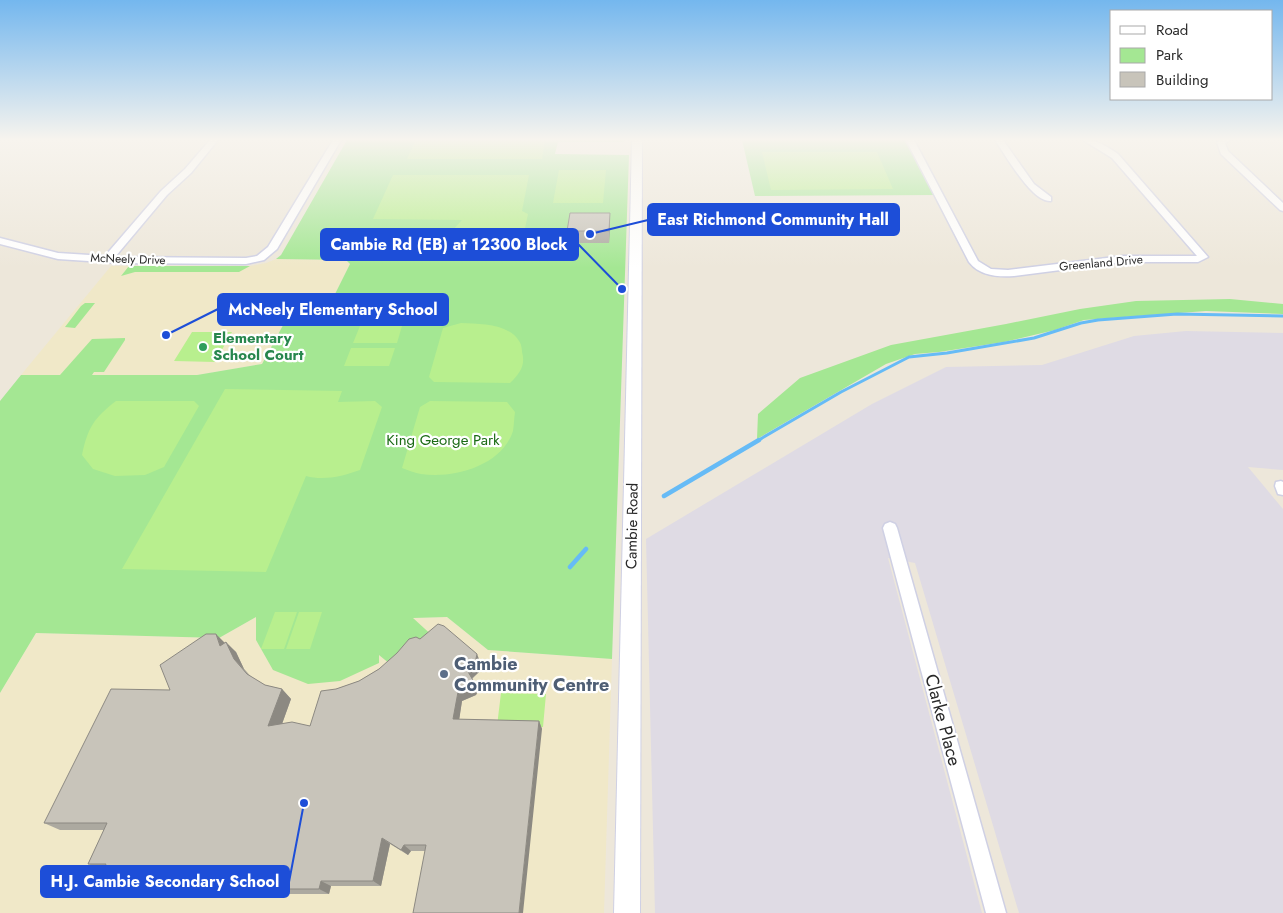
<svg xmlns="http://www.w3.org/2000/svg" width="1283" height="913" font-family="Jost,sans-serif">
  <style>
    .industrial { fill: #dfdbe4 }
    .education { fill: #f0e8c8 }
    .green { fill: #a4e793 }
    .pitch { fill: #b8ef8e }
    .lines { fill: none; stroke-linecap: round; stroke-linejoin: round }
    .stream-far1 { stroke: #66bbf6; stroke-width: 3 }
    .stream { stroke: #66bbf6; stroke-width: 4.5 }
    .minor-casing { stroke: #cfd0e4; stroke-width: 3 }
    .secondary-casing { stroke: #cfd0e4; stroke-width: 2 }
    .minor { fill: #fff; fill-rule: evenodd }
    .secondary { fill: #fff; fill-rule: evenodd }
    .wall { fill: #aca9a0 }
    .shaded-wall { fill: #8c8982 }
    .building { fill: #c8c4ba; stroke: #8c8982 }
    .leisure-dot { fill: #2e9e5b; stroke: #fff; stroke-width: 2 }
    .service-dot { fill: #5c6f8a; stroke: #fff; stroke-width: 2 }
    .labels { text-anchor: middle; stroke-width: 4.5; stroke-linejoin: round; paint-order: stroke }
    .far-street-label { font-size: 12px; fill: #292929; stroke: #fff }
    .leisure-label { font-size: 15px; font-weight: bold; fill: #27864d; stroke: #fff; text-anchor: start }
    .park-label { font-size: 15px; fill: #1b6b15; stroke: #fff }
    .street-label { font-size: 15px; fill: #292929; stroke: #fff }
    .near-service-label { font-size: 18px; font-weight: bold; fill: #4e5e75; stroke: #fff; text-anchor: start }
    .near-street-label { font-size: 18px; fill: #292929; stroke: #fff }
    .leader { fill: none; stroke: #1d4ed8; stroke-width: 2 }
    .callout-dot { fill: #1d4ed8; stroke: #fff; stroke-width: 2 }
    .callout { fill: #1d4ed8; stroke: #1d4ed8; stroke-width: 2 }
    .callout-label { font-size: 16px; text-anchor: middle; font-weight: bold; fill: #fff }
  </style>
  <rect width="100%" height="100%" fill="#ede7da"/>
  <path class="industrial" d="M1186 331 1283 333V470L1248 467 1283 509V913H1019L915 563 888 558 982 913H655L646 539 872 404 946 367 1042 365 1134 336Z"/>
  <path class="education" d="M276 259 346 260 350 264 329 306H294L262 364 197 375H21L111 266H250L266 263Z
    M256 617 379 643 410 618 447 617 488 650 612 659 604 913H0V693L36 633 219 638Z"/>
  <path class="green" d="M347 140H624V142H558L555 154 629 155 612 659 488 650 447 617 413 618 436 639 396 669 379 655V663L340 681 308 684 273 670 256 640V617L219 638 36 633 0 693V401L21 375H60L92 339 125 338V340L104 372H94L92 375H197L262 364 294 305 329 306 350 264 346 260 276 259 281 255Z
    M742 140H908L937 195 755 196Z
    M129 266H250L239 272H135L121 276Z
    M1230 299 1283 304V314L1206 311 1084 320 1055 330 1004 342 939 352 915 354 886 364 757 439 758 414 800 378 891 345 1006 324 1080 309 1136 301Z
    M85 303H95L75 328 65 327 81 306Z"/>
  <path class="pitch" d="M416 140H545L542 159H407Z
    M762 152H877L893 189 771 190Z
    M559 170H606L603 203H553Z
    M393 175H529L522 211 528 214 521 248 514 252 452 251 448 243 452 231 462 220 373 219Z
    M461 323C479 324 508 323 519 341 521 343 522 349 522 352 526 366 519 374 510 383L434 382 429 377 443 328Z
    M360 326H402L397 343H353Z
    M192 332H232L215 362 174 361Z
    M351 348H395L389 366H344Z
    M225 389 342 391 338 402 375 401 382 407 360 470C343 476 324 481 306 476L266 572 122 569Z
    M116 401H194L199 406 164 467 145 475 115 476 93 469 82 455C88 427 94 418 116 401Z
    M430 401 507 402 515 412C514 418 514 425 513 431 502 466 453 479 421 474 415 473 408 470 402 468L420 407Z
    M275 612H297L284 649H261Z
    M299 612H322L310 649H286Z
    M501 693 546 694 543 727 497 726Z"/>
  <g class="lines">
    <path class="stream-far1" d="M757 441 841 392 909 357 947 353 1034 338 1081 323 1098 320 1177 314 1283 316"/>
    <path class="stream" d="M664 496 759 440
      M570 567 586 549"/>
    <g class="minor-casing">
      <path id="minor" d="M210 140H218L191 173 167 195 115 257 246 258 257 256 268 247 333 140H341L277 249 264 260 246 264 119 263 58 259 0 244V238L58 253 105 256 161 191 185 169Z
        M906 140H914L978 261 991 269 1008 270 1123 256H1197L1112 158 1083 140C1098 140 1106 146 1118 154L1208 257 1198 262H1123L1014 276C997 277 980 276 969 262Z
        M995 140H1003L1034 184 1051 197V201C1032 203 1005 154 995 140Z
        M1220 140H1231L1225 143 1228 151 1283 203V211L1280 210 1221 154 1217 142Z
        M1281 481 1283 482V495L1278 494 1275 486 1276 482Z
        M890 522 895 524 897 528 1006 913H986L883 528 885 524Z"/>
    </g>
    <g class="secondary-casing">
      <path id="secondary" d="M632 140H642L640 913H614Z"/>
    </g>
    <use href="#minor" class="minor"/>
    <use href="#secondary" class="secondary"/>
  </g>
  <path class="wall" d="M610 225 609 243H568L567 231Z
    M420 639 481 664 479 672 472 679 478 691 476 695 462 701 459 719 539 721 542 729 425 851H411L408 855 390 844 381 886H331L329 894H271L260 889 264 874H249L242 882 233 886 210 877 208 872H176L169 891H113L97 886 104 870 88 864 104 830H60L44 823 170 690 225 643 236 652 244 669 250 676 265 685 282 689 291 699 282 724 310 726 336 689 359 681 379 669Z"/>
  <path class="shaded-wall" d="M610 213V225L609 243V231Z
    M216 634 226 644 220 646Z
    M226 642 236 652 244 669 257 683 234 659Z
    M477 654 481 664 479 672 471 679 467 670Z
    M474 682 478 691 476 695 462 701 458 728 453 719 458 692Z
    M282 689 291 699 278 735 268 726Z
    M539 721 542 729 523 913H519Z
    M382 838 390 844 381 886 373 881Z
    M404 845 411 851 408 855 401 850Z
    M162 866 176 872 169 891 155 886Z
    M237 869 249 874 242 882 233 886 220 881Z
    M321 881 331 886 329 894 319 889Z"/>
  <path class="building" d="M570 213H610L609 231H567Z
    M438 624 444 626 477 654 475 663 467 670 474 682 471 686 458 692 453 719 539 721 519 913H413L426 845H404L401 850 382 838 373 881H321L319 889H260L266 868 237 869 230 877 220 881 210 877 206 866H162L155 886H97L106 864H88L107 823H44L111 689 170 690 160 665 206 634H216L220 646 226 642 234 659 247 674 265 685 282 689 268 726 292 722 310 726 321 691 336 689 359 681 379 669 397 653 409 639 416 637 420 639Z"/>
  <linearGradient id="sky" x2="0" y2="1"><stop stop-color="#74b7ee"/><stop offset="0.52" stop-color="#f7f4ee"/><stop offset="1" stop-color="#f7f4ee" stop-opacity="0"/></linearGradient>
  <rect width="1283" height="268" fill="url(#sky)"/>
  <circle class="leisure-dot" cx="203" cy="347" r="5"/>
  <circle class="service-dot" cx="444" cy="674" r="5"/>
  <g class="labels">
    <g class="far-street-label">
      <text transform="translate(128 259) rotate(2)" y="4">McNeely Drive</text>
      <text transform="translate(1101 263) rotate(-5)" y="4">Greenland Drive</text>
    </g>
    <g class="leisure-label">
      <text x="213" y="343">Elementary<tspan x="213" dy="17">School Court</tspan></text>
    </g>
    <g class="park-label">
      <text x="443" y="445">King George Park</text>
    </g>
    <g class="street-label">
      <text transform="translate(632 526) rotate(-89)" y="5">Cambie Road</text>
    </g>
    <g class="near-service-label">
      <text x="454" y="670">Cambie<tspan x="454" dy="21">Community Centre</tspan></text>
    </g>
    <g class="near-street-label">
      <text transform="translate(943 720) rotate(75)" y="6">Clarke Place</text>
    </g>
  </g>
  <path class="leader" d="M590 234L648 220M622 289L578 244M166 335L218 309M304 803L289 882"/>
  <g class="callout-dot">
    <circle cx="590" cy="234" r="5"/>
    <circle cx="622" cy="289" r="5"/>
    <circle cx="166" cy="335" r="5"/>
    <circle cx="304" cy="803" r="5"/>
  </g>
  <g class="callout">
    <rect x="648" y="204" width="251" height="31" rx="5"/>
    <rect x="321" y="229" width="257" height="31" rx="5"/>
    <rect x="218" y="294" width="230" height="31" rx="5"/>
    <rect x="41" y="866" width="248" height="31" rx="5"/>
  </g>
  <g class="callout-label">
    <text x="773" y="225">East Richmond Community Hall</text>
    <text x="449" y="250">Cambie Rd (EB) at 12300 Block</text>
    <text x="333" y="315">McNeely Elementary School</text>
    <text x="165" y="887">H.J. Cambie Secondary School</text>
  </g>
  <rect x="1110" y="10" width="162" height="90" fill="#ffffff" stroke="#a9a9a9"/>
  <rect x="1120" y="26" width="25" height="8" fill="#ffffff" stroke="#a9a9a9"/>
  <text x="1156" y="35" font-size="15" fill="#292929">Road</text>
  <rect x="1120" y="48" width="25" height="15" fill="#a4e793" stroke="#a9a9a9"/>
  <text x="1156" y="60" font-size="15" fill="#292929">Park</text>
  <rect x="1120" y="72" width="25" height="15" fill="#c8c4ba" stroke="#a9a9a9"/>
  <text x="1156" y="85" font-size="15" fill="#292929">Building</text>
</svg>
